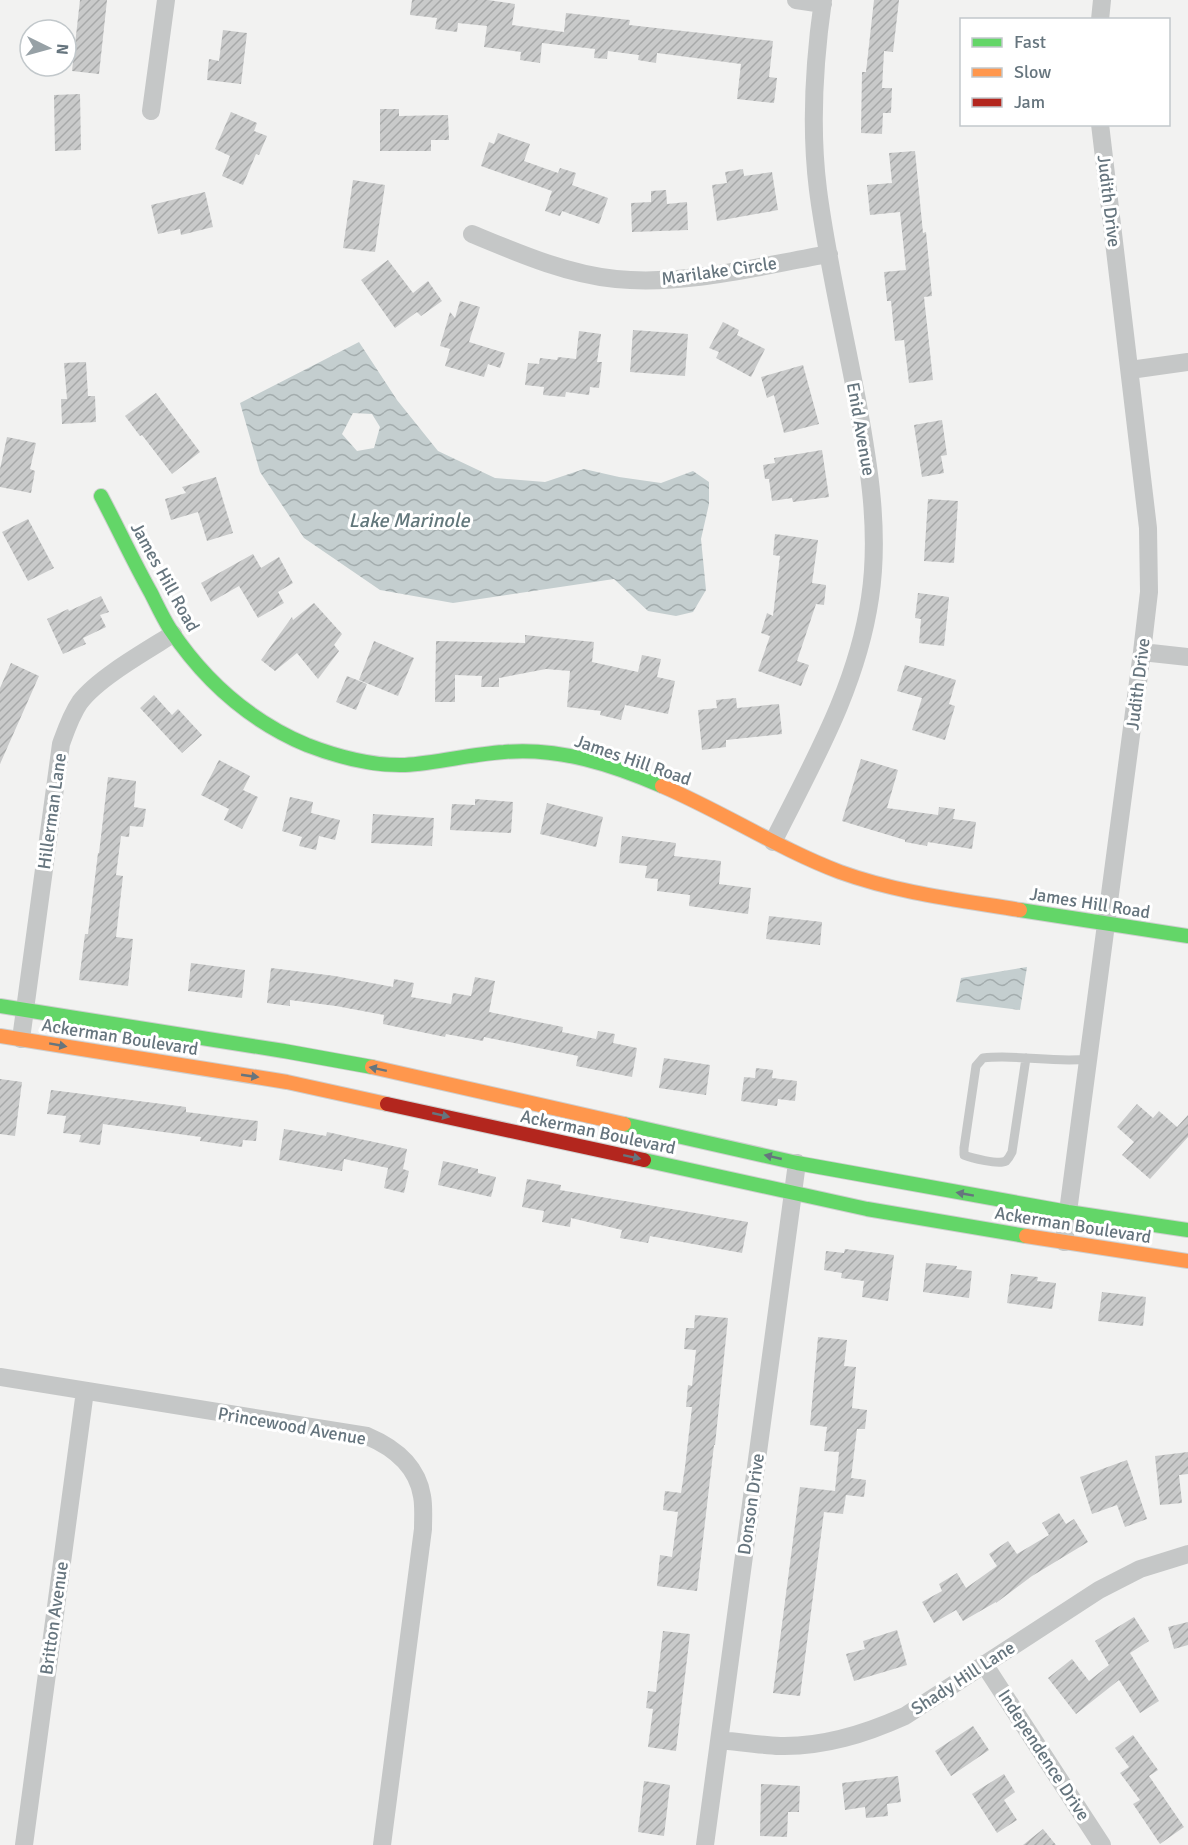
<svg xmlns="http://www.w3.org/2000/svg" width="1188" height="1845" font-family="Signika,sans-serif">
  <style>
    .water { fill: url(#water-waves); fill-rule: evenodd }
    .building { fill: url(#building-hatch) }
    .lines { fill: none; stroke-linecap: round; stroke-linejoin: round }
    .fast-casing { stroke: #cecfcf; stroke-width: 16 }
    .slow-casing { stroke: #cecfcf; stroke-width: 16 }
    .jam-casing { stroke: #cecfcf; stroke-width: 16 }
    .lane { stroke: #c5c7c7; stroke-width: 9 }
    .street { stroke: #c5c7c7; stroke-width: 18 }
    .fast { stroke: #63d668; stroke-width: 14 }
    .slow { stroke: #ff974d; stroke-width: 14 }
    .jam { stroke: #b3261e; stroke-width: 14 }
    .oneway { fill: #66757e }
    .labels { text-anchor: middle; stroke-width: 6; stroke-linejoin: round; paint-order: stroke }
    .street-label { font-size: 18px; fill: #66757e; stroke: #fff }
    .water-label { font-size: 20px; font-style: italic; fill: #62777b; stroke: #fff }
  </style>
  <defs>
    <pattern id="water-waves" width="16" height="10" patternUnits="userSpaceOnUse" patternTransform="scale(1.5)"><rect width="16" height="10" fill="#c4cecf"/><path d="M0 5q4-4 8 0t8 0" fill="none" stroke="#a3acad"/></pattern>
    <pattern id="building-hatch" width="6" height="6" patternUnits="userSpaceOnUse" patternTransform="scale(1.5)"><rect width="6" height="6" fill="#c9caca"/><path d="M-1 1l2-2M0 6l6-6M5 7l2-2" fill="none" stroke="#a7a9a9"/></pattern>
  </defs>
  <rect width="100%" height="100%" fill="#f2f2f1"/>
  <path class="water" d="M359 342 397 400 438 451 495 478 545 482 584 469 619 477 661 483 693 471 709 482V504L701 539 706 590 693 612 676 616 648 611 614 579 453 603 380 590 304 538 260 472 240 403ZM353 413 372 414 380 427 374 448 357 451 342 434Z
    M1027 967 1020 1010 956 1002 961 978Z"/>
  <path class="building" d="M80 0H107L99 74 72 71Z
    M412 0H488L515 4 512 25 564 32 566 13 630 20 629 25 773 41 769 77 777 78 774 103 737 99 741 64 657 53 656 63 638 60 639 55 608 51 607 59 594 58 595 49 542 43 540 63 520 60 521 52 484 47 487 26 458 23 457 32 435 29 437 18 410 15Z
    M874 0H899L893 52 884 51 882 88H892L891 113H883L882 134 861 133 862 72H866Z
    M223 30 247 33 241 84 207 80 209 59 219 61Z
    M80 94 81 150 55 151 54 95Z
    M380 109H399V116L448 115 449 140H431V151H380Z
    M231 112 257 123 254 131 267 136 259 155 256 154 243 185 222 176 230 156 215 149Z
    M498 133 530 144 524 161 558 173 560 168 576 173 572 185 608 198 599 224 562 211 560 216 545 211 552 191 481 166 489 142 494 144Z
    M915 151 923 233 926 232 932 296 924 297 933 380 909 383 904 340 895 341 891 301H887L884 272 906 270 900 212 870 215 867 185 892 183 889 153Z
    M743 169 744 176 772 172 778 210 717 221 712 185 727 183 725 172Z
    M353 180 385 185 375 252 343 248Z
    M666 190 667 204 687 202 688 230 632 232 631 203 651 202V191Z
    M205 192 213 227 181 235 180 229 158 234 151 205Z
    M388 260 413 293 428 281 442 301 421 316 417 312 395 328 361 280Z
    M460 301 480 307 469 342 505 353 500 368 488 364 484 377 445 366 450 349 440 346 450 312 455 318Z
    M723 322 739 330 737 335 765 349 751 377 716 358 719 352 709 348Z
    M633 330 688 334 685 376 630 372Z
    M579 331 601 334 597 362H602L599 388 590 387 589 395 566 392 565 397 543 395 544 387 525 385 528 363 539 364 540 358 557 360 558 357 576 359Z
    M86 362 88 396H95L96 422 62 424 61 399H67L64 363Z
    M803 365 819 424 784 433 774 395 767 398 761 377Z
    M156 393 200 452 172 474 142 435 140 436 125 416Z
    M942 420 947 455 941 456 944 473 922 477 914 425Z
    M7 437 36 443 30 469 35 471 31 493 0 487V469Z
    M822 450 829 497 793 502 792 498 772 501 769 479H765L763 465 775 463 774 458Z
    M216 477 233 533 207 541 198 512 171 520 165 499 186 493 182 487Z
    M928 499 958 501 954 563 924 561Z
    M28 519 54 568 28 581 2 532Z
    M775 534 818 540 812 583 826 585 824 605 816 604 797 661 809 665 801 686 758 671 770 636 761 633 767 613 773 616 780 556 773 555Z
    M253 554 261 568 279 557 293 583 278 592 284 603 258 618 239 586 211 602 201 583Z
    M918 593 949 597 944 646 919 643 921 619 915 618Z
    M101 596 109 612 100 615 106 627 83 638 86 644 63 654 47 619 68 609 69 611Z
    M314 603 342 634 334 645 339 651 318 679 297 653 275 671 261 660 292 617 293 620Z
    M525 635 594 642 592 662 638 672 642 655 661 659 657 677 675 681 668 714 625 705 621 720 600 715 601 711 567 707 570 671 546 669 499 678V687H481L482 676 455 675V702H435L436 641 525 643Z
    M374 641 414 658 398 696 359 680Z
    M11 663 39 676 0 764V688Z
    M905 665 956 680 949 704 955 706 945 740 912 730 922 698 897 691Z
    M347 676 367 684 356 710 336 702Z
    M154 695 172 715 178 709 202 735 182 753 140 708Z
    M736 698 737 708 779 704 782 734 726 740V747L702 750 698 710 717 708 716 700Z
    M861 759 898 770 887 808 938 815 939 807 955 809 953 819 976 822 972 849 928 842 927 846 905 842V840L842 821Z
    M219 760 250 776 243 790 258 797 242 829 224 820 229 809 201 795Z
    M108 777 136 781 134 807 146 809 143 827 130 826 129 837 121 836 116 875 123 876 116 937 133 939 128 986 79 980 85 934H88L98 853H99Z
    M290 797 313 802 311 813 340 820 335 840 319 836 316 850 299 846 302 837 282 831Z
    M475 799 513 802 511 833 450 830 452 804 475 805Z
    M547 803 603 817 596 847 540 834Z
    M373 814 434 818 432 846 371 843Z
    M622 836 676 843 674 856 721 861 719 884 751 888 748 914 689 906 690 895 657 891 658 879 645 878 647 866 619 863Z
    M769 916 822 922 820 945 766 939Z
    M191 963 245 970 242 998 188 991Z
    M271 968 335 976 393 987 394 979 414 983 411 997 451 1004 453 993 471 996 475 977 495 981 489 1012 563 1027 562 1032 596 1039 598 1031 615 1034 613 1043 637 1048 632 1077 576 1066 578 1056 484 1037 483 1041 446 1034 445 1037 383 1024 384 1015 336 1006 290 1000V1006L267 1003Z
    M664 1058 710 1065 706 1095 659 1088Z
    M756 1068 773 1070 772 1078 797 1081 795 1101 778 1099 777 1106 741 1101 744 1077 755 1078Z
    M0 1079 22 1082 15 1136 0 1134Z
    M51 1090 186 1107V1112L258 1121 256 1141 243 1140 242 1147 200 1141 201 1137 103 1124 100 1145 79 1142 81 1135 63 1133 66 1116 47 1114Z
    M1137 1104 1153 1118 1159 1111 1177 1127 1188 1115V1137L1150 1179 1122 1155 1134 1142 1117 1127Z
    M284 1129 326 1136 327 1132 407 1149 403 1169 409 1171 404 1193 384 1188 388 1168 344 1159 342 1171 279 1160Z
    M443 1161 478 1169V1173L496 1177 491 1197 438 1185Z
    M527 1179 561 1185 560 1190 748 1222 742 1253 650 1236 648 1243 620 1238 622 1230 571 1218 570 1227 542 1222 544 1211 522 1207Z
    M845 1249 894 1255 888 1301 862 1297 864 1281 841 1278 842 1273 824 1270 826 1251 844 1253Z
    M926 1263 957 1266 956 1269 972 1271 969 1298 923 1292Z
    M1011 1274 1038 1277 1037 1281 1056 1283 1052 1309 1007 1303Z
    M1102 1292 1146 1297 1143 1326 1098 1321Z
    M695 1315 728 1318 715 1445H714L697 1591 657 1586 660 1555 672 1557 678 1512 663 1510 665 1491 681 1493 685 1467 692 1407H686L688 1385 692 1386 696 1350 684 1349 686 1328H694Z
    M818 1337 847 1340 844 1366 856 1367 852 1408 867 1410 865 1429H857L851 1478 866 1480 864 1497 846 1495 843 1514 824 1512 800 1696 773 1693 800 1487 835 1491 839 1452 824 1451 827 1427 810 1425Z
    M1188 1452V1474L1179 1475 1182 1503 1160 1505 1155 1456Z
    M1127 1460 1147 1519 1125 1527 1117 1505 1092 1514 1080 1477Z
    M1059 1513 1066 1524 1074 1519 1088 1542 1032 1576 996 1603V1602L963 1621 956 1610 934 1623 922 1602 942 1591 939 1584 957 1573 966 1588 997 1566 989 1554 1008 1541 1017 1554 1049 1535 1042 1523Z
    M1134 1617 1149 1641 1130 1653 1159 1701 1140 1713 1119 1680 1076 1714 1048 1678 1072 1659 1089 1681 1109 1665 1095 1641Z
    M1188 1622V1645L1174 1649 1168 1627Z
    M897 1630 907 1665 854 1681 846 1654 865 1649 863 1641Z
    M663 1631 690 1634 676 1751 648 1747 653 1709 646 1708 648 1691 656 1692Z
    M973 1726 989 1750 951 1776 935 1751Z
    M1133 1735 1158 1770 1149 1776 1184 1827 1160 1844 1133 1804 1140 1800 1120 1773 1129 1767 1115 1748Z
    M1004 1774 1015 1792 1004 1800 1017 1820 997 1833 972 1794Z
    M898 1776 901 1802 887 1804 888 1816 866 1818 865 1807 845 1810 842 1783Z
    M644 1781 670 1785 664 1836 638 1832Z
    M761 1784 800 1786 799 1812H788L787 1837 760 1836Z
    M1043 1829 1056 1845H1023Z"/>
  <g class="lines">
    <g class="fast-casing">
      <path id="fast" d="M101 496C118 528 133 561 151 593 157 605 163 618 170 629 204 680 250 721 307 745 338 757 371 766 405 765 438 763 471 754 504 752 559 747 613 765 662 786
        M1020 910 1188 936
        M0 1006 284 1051 372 1067
        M624 1124 797 1163 1068 1212 1188 1230
        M644 1160 867 1209 1026 1236"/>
    </g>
    <g class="slow-casing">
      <path id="slow" d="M662 786C723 812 779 849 840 872 898 893 959 900 1020 910
        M0 1036 287 1082 387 1104
        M372 1067 624 1124
        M1026 1236 1188 1261"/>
    </g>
    <g class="jam-casing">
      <path id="jam" d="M387 1104 644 1160"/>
    </g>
    <path class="lane" d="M1026 1058 1012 1152C1011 1154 1008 1159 1006 1161 999 1165 971 1158 964 1155V1148L976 1066 983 1058C1018 1054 1053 1063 1088 1059"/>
    <path class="street" d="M796 0 823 4
      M1100 20 1102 0
      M151 111 166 0
      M472 234C518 253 566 274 616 279 685 286 760 266 829 254
      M1130 370 1188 362
      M1142 652 1188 657
      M773 842C813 762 857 687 870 598 880 532 869 465 857 400 844 330 827 260 818 190 810 127 814 63 823 0
      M21 1039 61 744C66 730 71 715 80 702 98 678 146 651 173 634
      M1064 1242 1142 652 1149 592 1148 528 1100 124
      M0 1377 367 1436C393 1447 417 1465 422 1496 424 1506 423 1518 423 1529L382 1845
      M984 1664 1102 1845
      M720 1740C740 1742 760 1745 780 1746 824 1747 865 1734 905 1716L1099 1590 1140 1569 1188 1554
      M24 1845 85 1391
      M705 1845 797 1163"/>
    <use href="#fast" class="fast"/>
    <use href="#slow" class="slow"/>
    <use href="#jam" class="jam"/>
  </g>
  <defs><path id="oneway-solid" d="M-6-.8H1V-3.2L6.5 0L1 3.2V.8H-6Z" transform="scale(1.5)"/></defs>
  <g class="oneway">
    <use href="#oneway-solid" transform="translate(58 1045) rotate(10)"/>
    <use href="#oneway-solid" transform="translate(378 1069) rotate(-168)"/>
    <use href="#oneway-solid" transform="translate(250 1076) rotate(8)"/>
    <use href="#oneway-solid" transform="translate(441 1115) rotate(13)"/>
    <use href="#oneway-solid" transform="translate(632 1157) rotate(12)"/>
    <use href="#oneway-solid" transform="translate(773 1157) rotate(-167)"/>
    <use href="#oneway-solid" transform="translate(965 1194) rotate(-170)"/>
  </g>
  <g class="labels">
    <g class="street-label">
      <text transform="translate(1109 201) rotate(83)" y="6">Judith Drive</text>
      <text transform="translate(719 271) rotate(-8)" y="6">Marilake Circle</text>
      <text transform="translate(861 429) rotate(80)" y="6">Enid Avenue</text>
      <text transform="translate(165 577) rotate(61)" y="6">James Hill Road</text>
      <text transform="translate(1138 684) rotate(-83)" y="6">Judith Drive</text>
      <text transform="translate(633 760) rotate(19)" y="6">James Hill Road</text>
      <text transform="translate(52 811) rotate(-82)" y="6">Hillerman Lane</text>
      <text transform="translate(1090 903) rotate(9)" y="6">James Hill Road</text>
      <text transform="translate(120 1037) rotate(9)" y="6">Ackerman Boulevard</text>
      <text transform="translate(598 1132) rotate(12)" y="6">Ackerman Boulevard</text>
      <text transform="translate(1073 1225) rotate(9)" y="6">Ackerman Boulevard</text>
      <text transform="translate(292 1426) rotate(10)" y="6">Princewood Avenue</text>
      <text transform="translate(751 1504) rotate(-82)" y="6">Donson Drive</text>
      <text transform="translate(54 1618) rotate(-82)" y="6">Britton Avenue</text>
      <text transform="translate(963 1678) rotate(-33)" y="6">Shady Hill Lane</text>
      <text transform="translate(1044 1755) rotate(57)" y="6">Independence Drive</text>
    </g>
    <g class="water-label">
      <text x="409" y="527">Lake Marinole</text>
    </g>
  </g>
  <rect x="960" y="18" width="210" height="108" fill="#ffffff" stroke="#c2c8cb" stroke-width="1.5"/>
  <rect x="972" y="38" width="30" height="9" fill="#63d668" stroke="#c2c8cb" stroke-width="1.5"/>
  <text x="1014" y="48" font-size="18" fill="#66757e">Fast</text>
  <rect x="972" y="68" width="30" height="9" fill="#ff974d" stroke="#c2c8cb" stroke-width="1.5"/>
  <text x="1014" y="78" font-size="18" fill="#66757e">Slow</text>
  <rect x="972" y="98" width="30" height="9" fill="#b3261e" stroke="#c2c8cb" stroke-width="1.5"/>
  <text x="1014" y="108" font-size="18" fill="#66757e">Jam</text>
  <g transform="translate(48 48) rotate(95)"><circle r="28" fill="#ffffff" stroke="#c2c8cb" stroke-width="1.5"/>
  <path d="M0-4.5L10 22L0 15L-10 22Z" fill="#97a1a6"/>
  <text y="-9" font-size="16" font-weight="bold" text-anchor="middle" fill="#66757e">N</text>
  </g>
</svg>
